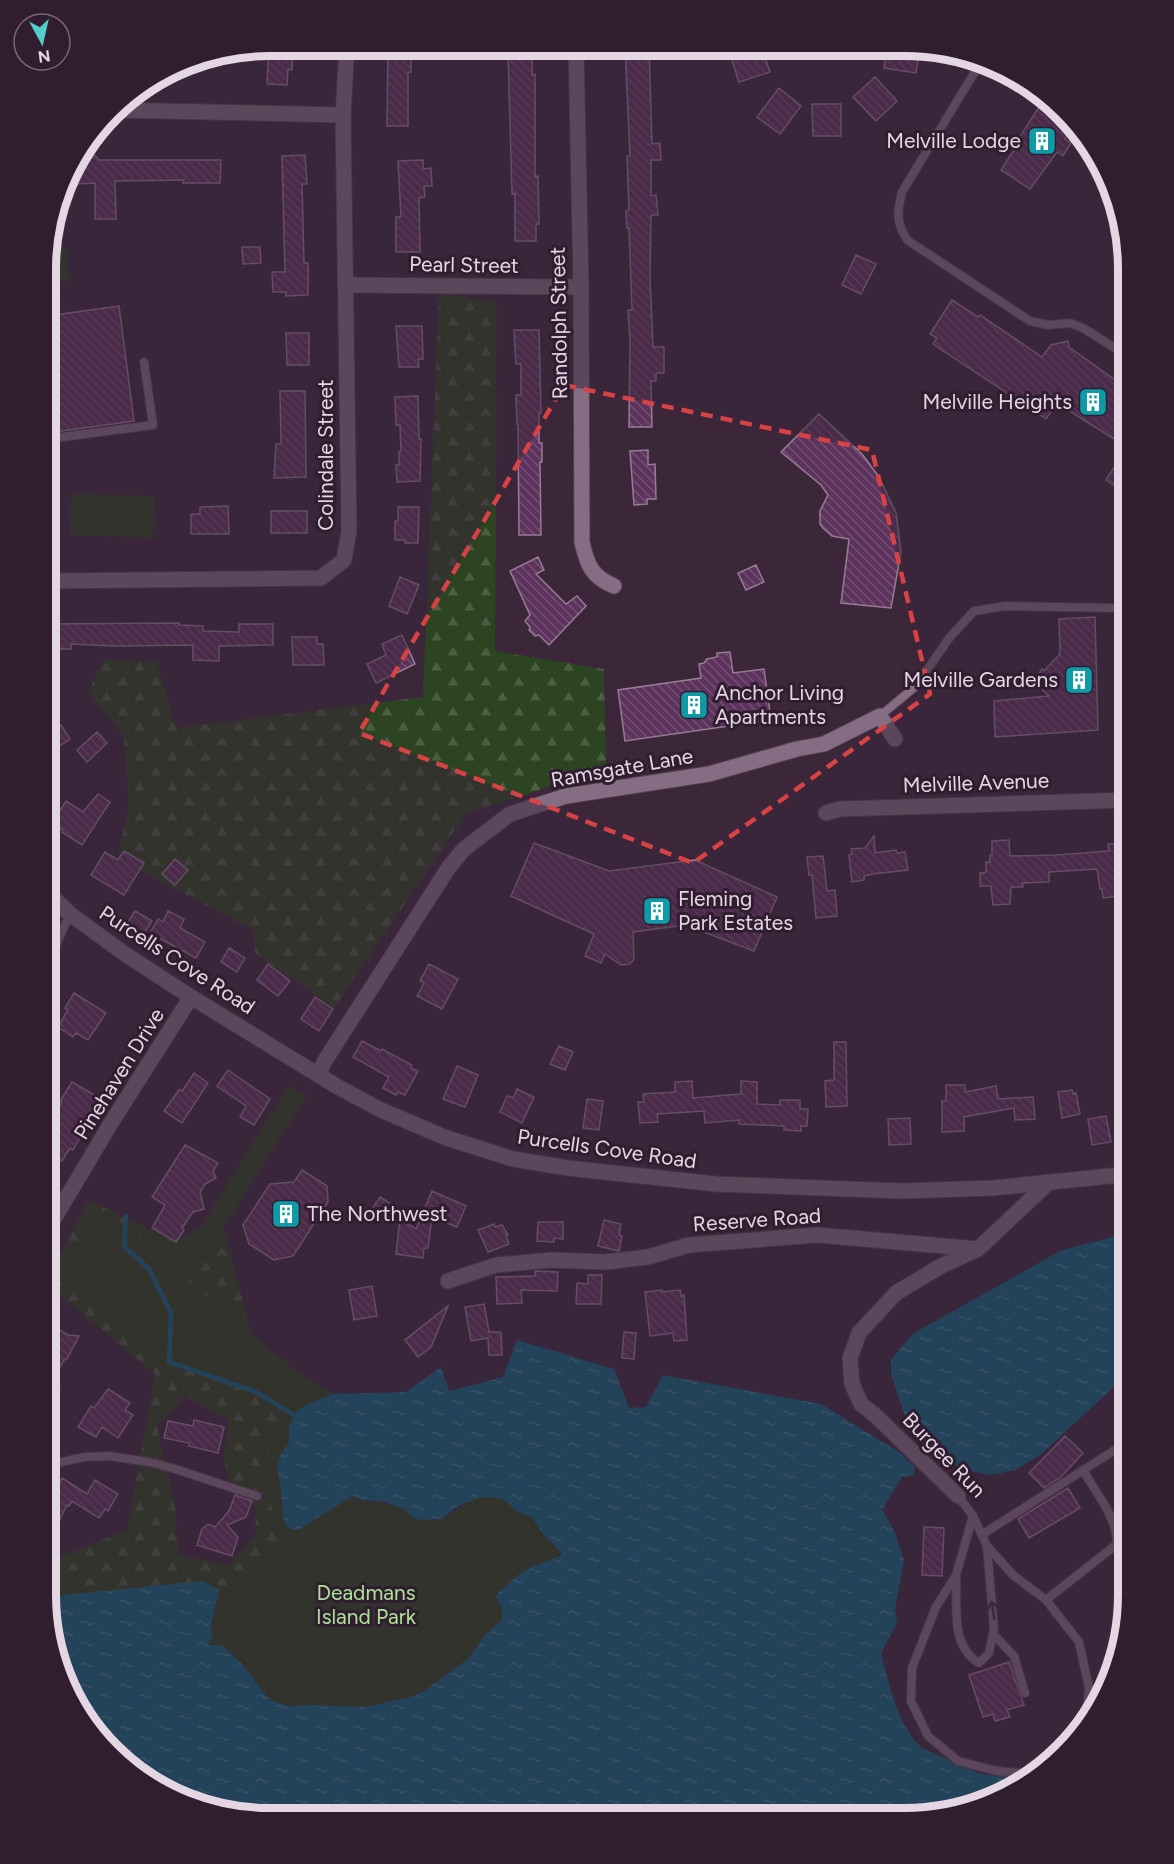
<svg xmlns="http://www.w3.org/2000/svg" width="1174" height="1864" font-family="Figtree,sans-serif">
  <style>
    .forest { fill: url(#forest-firs); fill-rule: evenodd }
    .park { fill: #2c4421 }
    .water { fill: url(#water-ripples) }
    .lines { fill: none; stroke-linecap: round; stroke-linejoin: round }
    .stream { stroke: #086783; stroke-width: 4.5 }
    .building { fill: url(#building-back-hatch); stroke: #957d93; stroke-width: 1.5 }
    .lane-casing { stroke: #544353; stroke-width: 10 }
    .street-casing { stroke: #544353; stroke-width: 17 }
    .secondary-casing { stroke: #544353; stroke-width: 17 }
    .lane { stroke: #856d83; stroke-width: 8 }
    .street { stroke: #856d83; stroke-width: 15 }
    .secondary { stroke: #856d83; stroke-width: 15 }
    .oneway { stroke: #412d40 }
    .marked { fill: none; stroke: #d84244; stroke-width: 4.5; stroke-dasharray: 12 8; stroke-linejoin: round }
    .labels { text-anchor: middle; stroke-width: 6; stroke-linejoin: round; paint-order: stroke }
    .poi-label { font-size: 21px; fill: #e4d6e3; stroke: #301d2f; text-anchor: end }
    .street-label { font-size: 21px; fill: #e4d6e3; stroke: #301d2f }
    .park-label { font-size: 21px; fill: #abe293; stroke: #301d2f }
    .rim { fill: none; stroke: #e4d6e3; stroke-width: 8 }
  </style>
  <defs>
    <pattern id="forest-firs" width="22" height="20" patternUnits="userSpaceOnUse" patternTransform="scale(1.5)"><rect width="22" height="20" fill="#2c4421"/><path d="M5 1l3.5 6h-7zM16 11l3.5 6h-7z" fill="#4a5e41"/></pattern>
    <pattern id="water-ripples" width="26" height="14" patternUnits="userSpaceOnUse" patternTransform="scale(1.5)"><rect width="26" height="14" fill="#086783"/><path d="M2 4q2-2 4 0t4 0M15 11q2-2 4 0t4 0" fill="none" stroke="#38839a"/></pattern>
    <pattern id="building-back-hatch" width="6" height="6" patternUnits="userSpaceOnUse" patternTransform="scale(1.5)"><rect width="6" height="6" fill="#5d325c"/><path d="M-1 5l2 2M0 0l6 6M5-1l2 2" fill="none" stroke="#744f73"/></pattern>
  </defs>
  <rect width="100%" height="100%" fill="#3b263a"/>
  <path class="forest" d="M439 294 497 302 495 651 604 669 606 768 466 814 334 1008 255 953 254 931 117 858 129 808 124 735 88 692 104 660 156 661 176 728 423 697Z
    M88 1200 175 1242 221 1216 251 1333 250 1342 170 1362 267 1392 282 1405 265 1461 268 1493 282 1546C255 1569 225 1590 212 1624L219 1591 202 1582 45 1597V1559L52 1560 127 1530 155 1374 46 1284ZM185 1396 228 1420 224 1458 227 1478 255 1505 256 1534 228 1565 178 1555 175 1504 164 1461 157 1426Z"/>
  <path class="park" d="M66 246 70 281 47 284V248Z
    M59 288 61 305 47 307V289Z
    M71 494 154 496 153 538 70 535Z
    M289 1085 307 1096 189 1281 299 1373 333 1394 305 1405 297 1411 289 1427V1443L280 1455 277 1467 281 1489 283 1517 295 1531 299 1530 349 1497C356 1496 359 1500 366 1501 380 1502 393 1504 406 1510 411 1513 416 1518 422 1520 452 1529 471 1480 506 1501 511 1503 512 1508 516 1511 521 1514 528 1514 533 1518 537 1522 538 1529 542 1534 549 1541 556 1546 561 1553L554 1559 530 1567 499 1592 496 1597 502 1608V1620L485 1635 469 1658 424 1691 412 1697 366 1707 307 1705 288 1706 271 1700 242 1664 222 1645 210 1647 206 1644 212 1638C211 1597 254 1570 282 1546L268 1493 265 1460 282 1405 267 1392 169 1362 63 1267 80 1240 77 1237 96 1207 181 1259Z"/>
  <path class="water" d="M1129 1233V1373L1040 1455 1015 1470 991 1475 959 1469 927 1443 906 1419 891 1374V1359L914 1333 1062 1250Z
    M517 1340 614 1369 629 1408 646 1407 663 1375 821 1404 899 1452 915 1467 914 1475 902 1477 882 1510 894 1530 904 1560 895 1609 897 1623 881 1653C889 1683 898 1727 922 1748L981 1774 1032 1778 991 1802 906 1819 239 1817 183 1802 133 1773 91 1731 62 1681 45 1597 202 1581 219 1590 211 1626 212 1638 207 1645H222L242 1664 266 1695 273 1701 288 1706 307 1705 366 1707 414 1696 424 1691 469 1658 485 1635 502 1620V1608L496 1597 499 1592 518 1575 532 1566 554 1559 561 1555V1552L542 1533 532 1517 516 1511 505 1500 498 1498 481 1497 460 1505 442 1519 422 1520 414 1518 404 1509 384 1502 363 1500 352 1496 300 1529 293 1530 287 1526 283 1517 281 1489 277 1467 280 1455 289 1443V1427L297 1411 305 1405 333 1394 406 1392 441 1367 449 1391 503 1377Z
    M1120 1629 1124 1630 1112 1681 1109 1687 1106 1671Z"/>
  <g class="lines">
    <path class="stream" d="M126 1216 124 1246 149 1269 171 1313 169 1362 256 1392 294 1415"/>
  </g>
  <path class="building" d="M269 45H293L292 70 288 69 287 85 267 84Z
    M388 45H411V72H408V126H387Z
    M625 46H649L652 144 660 143 661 160H651V196L656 195 658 215H651L650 278 653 347H664V373H656V381H651L652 427H629L630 339 628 310H632L629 228H627L626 211 629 210 627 156H630Z
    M754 46H761L770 72 739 82 730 54Z
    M887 47H920L916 73 884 68Z
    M532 51V75L535 74V177L538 176 539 224H536V241H515V193L512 194 508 52Z
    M875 77 897 101 876 121 853 97Z
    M779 88 801 106 780 134 757 117Z
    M1046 96 1075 124 1065 139 1071 143 1063 156 1057 152 1030 189 1001 170 1016 147 1014 146Z
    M812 104H841V136H813Z
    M90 150 99 160H221L220 183H183L184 180 115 181 116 219H95V183L75 184 74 161 82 151Z
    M305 155 307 184H302L304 263H308V295L286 296V292H273L272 272H285L282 156Z
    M423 160V169L431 168 432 186H424L425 197 419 198 420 252H396V217H401L398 161Z
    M242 247H260L261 263 243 264Z
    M856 255 876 264 861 294 842 285Z
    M952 300 978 317 980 315 1042 357 1051 345 1068 341 1069 347 1129 390V502L1115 493 1118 488 1106 480 1127 447 1057 403 1046 419 933 344 937 338 930 334Z
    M119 306 134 421 47 433V316Z
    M396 326H422L423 359H418L419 367H399Z
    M514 330H539L541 413H539V443H542V462H540L541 535H519L518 424H517L516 395H521V364H516Z
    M286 333H309V365H287Z
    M280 391H305L306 477 274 478 276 444H281Z
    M418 396 419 439H421L420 481 397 482 396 465H399V452L401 451 400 425H396L395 397Z
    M819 414 862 454 879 477 896 513 901 552 891 608 841 603 849 539 832 536 823 528 820 524V511L828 495 821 485 781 452Z
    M648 450V465L655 464 656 499H647V504L634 505 630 451Z
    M228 506 229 534H191V514H200V507Z
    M398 507H419L418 543H405V540H395V521H398Z
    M271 511H307V533H271Z
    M538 557 544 570 536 574 566 604 577 596 586 606 549 645 539 635 535 636 529 630 530 627 525 621 530 615 510 571Z
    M756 565 764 582 746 590 738 573Z
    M400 577 419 585 407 614 389 606Z
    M1095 617 1098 730 995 737 994 701 1049 696 1033 682 1042 669 1044 671 1060 654 1059 619Z
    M179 623V625L203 626V631L239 632V624H273V645L219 646V661L193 660V645L114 646 71 644V649H46V624Z
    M402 635 415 664 376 683 367 664 386 655 382 644Z
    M292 637H317V644H323L324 665H293Z
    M730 652 733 673 764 669 771 720 625 741 618 690 701 678 699 664 704 663 707 659 717 657V653Z
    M61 725 70 739 46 755V735Z
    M97 732 107 743 87 762 77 750Z
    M98 794 110 802 82 845 62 832 63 830 52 823 66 801 83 812Z
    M874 836 875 853 896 850 897 853 905 852 908 870 872 874 864 876V880L852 882 849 855 852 854 851 849 865 848Z
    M1009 840 1010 855 1012 856 1057 855 1109 851 1108 844 1126 843 1128 862H1124L1128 895 1103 898 1102 889H1100L1097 869 1049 872V882L1022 883 1023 887H1011L1010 904 993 905 991 886H980V873L986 872V862H990V855H992V841Z
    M534 843 609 871 695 860 777 897 754 951 685 925 633 932 634 959 630 964 621 965 605 954 601 963 585 956 594 934 511 896Z
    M124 851 144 863 124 895 91 875 105 852 118 860Z
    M823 856 827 891 835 890 837 916 816 918 812 875H809L807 857Z
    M175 859 188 870 175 885 162 874Z
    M135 911 152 921 141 938 125 927Z
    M168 911 184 919 180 928 205 942 196 958 150 933 158 919 163 922Z
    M229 948 245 958 237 972 221 962Z
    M268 964 290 981 278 996 257 980Z
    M429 964 458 979 442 1009 417 996 424 983 420 981Z
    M74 993 106 1013 88 1040 76 1033 73 1037 58 1027 68 1010 65 1008Z
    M315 997 333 1009 319 1031 301 1019Z
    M362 1041 381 1051 382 1049 412 1065 411 1068 418 1071 405 1095 398 1092 396 1095 383 1088 389 1077 353 1057Z
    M834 1042H846L847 1106 826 1107 825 1081 834 1080Z
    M559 1046 573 1052 565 1070 550 1064Z
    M1116 1055H1129V1091H1120Z
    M457 1066 478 1075 465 1107 443 1099Z
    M228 1070 270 1099 254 1125 240 1117 246 1106 217 1086Z
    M194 1073 208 1083 182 1123 164 1111 179 1090 182 1091Z
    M692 1081 693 1098 741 1094V1081L757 1082V1104L780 1105V1100H800V1109H808L807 1126H801V1131L784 1130V1126L739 1124V1120L705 1123 704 1111 657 1114 658 1122 640 1123 638 1102H644L643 1094 675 1092V1082Z
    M72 1082 98 1097 78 1131 82 1134 73 1150 70 1148 62 1161 56 1158 46 1175V1128L62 1102 60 1101Z
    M946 1085H965V1092L996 1086 998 1099 1033 1097 1035 1119 1015 1120 1014 1108 964 1117V1131L942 1132V1101H946Z
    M517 1089 534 1097 522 1123 500 1112 507 1096 513 1098Z
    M1072 1090 1073 1094 1076 1093 1080 1114 1062 1118 1058 1092Z
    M587 1099 603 1101 599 1130 583 1128Z
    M1106 1116 1111 1142 1092 1145 1088 1119Z
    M910 1118 911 1144 889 1145 888 1119Z
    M185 1145 218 1163 213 1171 216 1178 205 1184 200 1192 204 1209 193 1212 182 1228 184 1230 176 1242 152 1228 165 1205 152 1197Z
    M302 1170 327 1186 328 1202 293 1256 274 1260 249 1244 243 1225 270 1184 294 1182Z
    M432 1191 466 1206 457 1227 432 1217 428 1248H424L423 1258 396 1254 400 1219 416 1229Z
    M380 1197 397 1208 387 1223 370 1212Z
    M604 1220 621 1224 619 1235 622 1236 619 1251 598 1246Z
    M538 1222H563V1239L554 1238V1242L537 1241Z
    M494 1224 495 1227 502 1225 508 1235 506 1236 509 1244 488 1252 478 1230Z
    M535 1271 558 1272 557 1291 521 1290 522 1303 497 1304 496 1277 535 1276Z
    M588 1275H602L601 1304H576L577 1283 588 1284Z
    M372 1286 377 1316 354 1320 349 1290Z
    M662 1290V1292L680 1290 681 1296 684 1295 687 1340 674 1341 673 1333 650 1336 645 1292Z
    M484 1304 489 1332H501L502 1355H489L488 1338 471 1341 465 1307Z
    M448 1306 431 1347 418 1357 405 1340Z
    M45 1321 68 1335 79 1336 67 1359 64 1360 50 1383 60 1389 45 1412Z
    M624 1332 636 1333 634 1359 622 1358Z
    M108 1389 130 1403 125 1410 133 1415 118 1438 102 1427 96 1437 78 1427 91 1406 94 1408Z
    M194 1420 224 1427 218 1453 189 1446V1443L164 1438 168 1421 193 1426Z
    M1065 1436 1083 1453 1061 1477 1044 1488 1029 1473Z
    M62 1478 87 1494 95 1480 118 1494 108 1511 105 1509 99 1518 72 1501 69 1506 67 1505 45 1549V1492L55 1489Z
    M1068 1488 1080 1508 1029 1538 1018 1519Z
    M235 1495 252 1501 246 1517 227 1525 238 1537 232 1556 197 1545 202 1529 208 1524 215 1527 229 1511Z
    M924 1527 944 1528 942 1576 922 1575Z
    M1009 1662 1024 1705 1007 1710 1010 1717 995 1721 993 1714 983 1717 969 1675Z"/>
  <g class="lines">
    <g class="lane-casing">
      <path id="lane" d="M982 60 902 192C897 212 896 222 907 240L1030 321 1048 325 1070 323 1083 328 1129 357
        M47 439 153 425 144 362
        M880 716 916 686 950 637 974 611 1005 606 1114 608 1129 613
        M46 967 70 914
        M45 1466 84 1457 109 1456 149 1462 172 1468 257 1496
        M973 1516 956 1575 936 1607 912 1668 911 1701 928 1736 958 1761 997 1771 1021 1773 1045 1769
        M983 1534 1129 1441
        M988 1547 1013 1575 1046 1600 1079 1642 1089 1688 1086 1722 1081 1734
        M956 1575C958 1605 949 1645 979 1663L989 1653 994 1629 987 1546 973 1516 958 1496
        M1046 1600 1117 1544C1117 1517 1096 1493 1083 1470
        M993 1634 1014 1656 1025 1693"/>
    </g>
    <g class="street-casing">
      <path id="street" d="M576 46 581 287 582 542C587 565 592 577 614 586
        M114 110 343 115
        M346 285 581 287
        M826 813 840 809 1129 800
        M318 1075 324 1062 449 867 464 849 510 814 566 796 709 774 797 749 824 744 880 716 895 739
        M45 1234 111 1123 191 997
        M448 1281 496 1265 552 1260 606 1262 648 1257 689 1245 818 1235 978 1249
        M958 1496 876 1416 861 1404 852 1384 850 1358 859 1333 896 1293 941 1266 978 1249 1047 1184"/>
    </g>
    <g class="secondary-casing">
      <path id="secondary" d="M46 581 321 578 344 560 349 531 343 115 347 45
        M46 891 70 914 125 954 191 997 338 1087 381 1110 444 1137 513 1159 568 1168 716 1184 902 1191 993 1188 1129 1174"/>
    </g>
    <use href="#lane" class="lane"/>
    <use href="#street" class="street"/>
    <use href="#secondary" class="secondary"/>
  </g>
  <defs><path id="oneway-shaft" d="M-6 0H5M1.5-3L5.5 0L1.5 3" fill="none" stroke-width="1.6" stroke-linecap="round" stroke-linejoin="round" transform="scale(1.5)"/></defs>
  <use class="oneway" href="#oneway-shaft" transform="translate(993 1610) rotate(-98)"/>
  <path d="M0 0H1174V1864H0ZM564 385 872 450 930 694 693 863 359 733Z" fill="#3b263a" fill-opacity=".55" fill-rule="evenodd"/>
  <path class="marked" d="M564 385 872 450 930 694 693 863 359 733Z"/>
  <defs>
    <g id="building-square" transform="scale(1.5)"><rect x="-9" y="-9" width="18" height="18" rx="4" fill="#0f9aa8" stroke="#301d2f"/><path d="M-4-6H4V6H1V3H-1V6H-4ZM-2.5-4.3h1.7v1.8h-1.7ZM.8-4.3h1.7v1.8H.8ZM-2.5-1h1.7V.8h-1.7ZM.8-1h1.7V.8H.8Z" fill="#fff"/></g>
  </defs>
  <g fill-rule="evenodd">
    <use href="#building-square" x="1042" y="141"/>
    <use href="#building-square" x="1093" y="402"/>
    <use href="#building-square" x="1079" y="680"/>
    <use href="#building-square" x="694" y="705"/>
    <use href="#building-square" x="657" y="911"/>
    <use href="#building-square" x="286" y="1214"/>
  </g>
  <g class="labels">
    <g class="poi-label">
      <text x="1021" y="148">Melville Lodge</text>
      <text x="1072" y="409">Melville Heights</text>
      <text x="1058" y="687">Melville Gardens</text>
      <text x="715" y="700" text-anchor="start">Anchor Living<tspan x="715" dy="24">Apartments</tspan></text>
      <text x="678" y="906" text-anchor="start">Fleming<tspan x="678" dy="24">Park Estates</tspan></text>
      <text x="307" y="1221" text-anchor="start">The Northwest</text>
    </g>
    <g class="street-label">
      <text transform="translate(464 265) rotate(1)" y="7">Pearl Street</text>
      <text transform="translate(559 323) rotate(-91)" y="7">Randolph Street</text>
      <text transform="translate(326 455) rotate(-90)" y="7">Colindale Street</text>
      <text transform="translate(622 768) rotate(-10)" y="7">Ramsgate Lane</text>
      <text transform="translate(976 783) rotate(-2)" y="7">Melville Avenue</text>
      <text transform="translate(177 960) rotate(33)" y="7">Purcells Cove Road</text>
      <text transform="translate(119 1074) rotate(-58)" y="7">Pinehaven Drive</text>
      <text transform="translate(607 1149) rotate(8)" y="7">Purcells Cove Road</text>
      <text transform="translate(757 1220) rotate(-4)" y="7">Reserve Road</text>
      <text transform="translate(944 1455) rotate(46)" y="7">Burgee Run</text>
    </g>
    <g class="park-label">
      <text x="366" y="1600">Deadmans<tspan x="366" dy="24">Island Park</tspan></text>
    </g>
  </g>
  <path d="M0 0H1174V1864H0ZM269 56H905A213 213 0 0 1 1118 269V1595A213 213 0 0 1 905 1808H269A213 213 0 0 1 56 1595V269A213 213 0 0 1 269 56Z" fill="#301d2f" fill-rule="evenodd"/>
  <path class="rim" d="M269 56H905A213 213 0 0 1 1118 269V1595A213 213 0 0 1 905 1808H269A213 213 0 0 1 56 1595V269A213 213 0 0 1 269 56Z"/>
  <g transform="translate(42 42) rotate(172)"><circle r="28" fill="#301d2f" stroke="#786777" stroke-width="1.5"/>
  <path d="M0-4.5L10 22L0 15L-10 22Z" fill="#53cdc9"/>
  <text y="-9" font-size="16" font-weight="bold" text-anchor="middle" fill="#e4d6e3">N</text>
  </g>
</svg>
